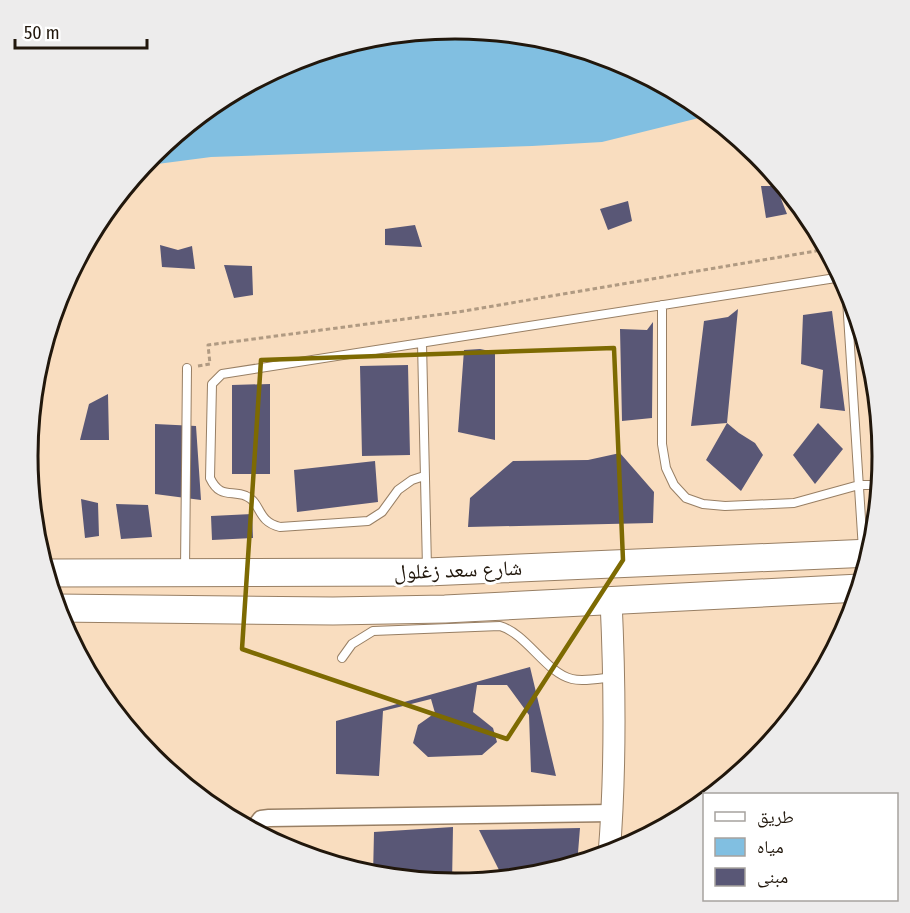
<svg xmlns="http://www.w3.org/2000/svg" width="910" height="913" font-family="'Fira Sans Condensed','Noto Naskh Arabic',sans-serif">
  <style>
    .water { fill: #81bfe1 }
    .building { fill: #595776 }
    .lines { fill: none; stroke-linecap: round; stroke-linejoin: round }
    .service-casing { stroke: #987f64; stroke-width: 10 }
    .minor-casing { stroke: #987f64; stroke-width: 19 }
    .tertiary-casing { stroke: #987f64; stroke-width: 23 }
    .primary-casing { stroke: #987f64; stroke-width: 29 }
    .path { stroke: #b09a82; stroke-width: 3; stroke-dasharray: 4.5 3; stroke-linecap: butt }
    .service { stroke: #fff; stroke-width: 8 }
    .minor { stroke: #fff; stroke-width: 16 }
    .tertiary { stroke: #fff; stroke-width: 21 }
    .primary { stroke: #fff; stroke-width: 27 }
    .marked { fill: none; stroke: #7d6a02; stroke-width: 4.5; stroke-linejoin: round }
    .labels { text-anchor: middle; stroke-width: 6; stroke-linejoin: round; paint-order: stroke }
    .street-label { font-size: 21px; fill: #21170c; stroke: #fff }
    .rim { fill: none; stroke: #21170c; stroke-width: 3 }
  </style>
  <rect width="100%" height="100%" fill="#f9ddbf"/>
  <path class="water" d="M455 29 539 37 619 61 693 101 711 115 602 142 532 146 211 157 142 166 153 154 218 100 292 61 372 37Z"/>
  <path class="building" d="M761 186H776L787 214 766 218Z
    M628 201 632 221 608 230 600 209Z
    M415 225 422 247 385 245V229Z
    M160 245 178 250 192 246 195 269 162 267Z
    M224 265 252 266 253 295 234 298Z
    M738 309 727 423 739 433 755 443 763 455 741 491 706 460 727 423 691 426 704 321 728 317Z
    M832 311 845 411 820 408 823 370 801 364 803 315Z
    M653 322 652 418 622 421 620 329 647 330Z
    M480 349 495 352V440L458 432 464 350Z
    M408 365 410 455 362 456 360 366Z
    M270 384V474H232V385Z
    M108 394 109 440H80L89 404Z
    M818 423 843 449 815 484 793 455Z
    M155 424 196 426 201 500 155 494Z
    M620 453 654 492 653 523 468 527 470 498 513 461 588 460Z
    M375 461 378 502 297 512 294 470Z
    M81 499 98 503 99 536 85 538Z
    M116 504 148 505 152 537 121 539Z
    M252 514 253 538 212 540 211 516Z
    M530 667 556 776 531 772 529 715 507 685H477L473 712 493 728 497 742 482 755 428 757 413 743 418 725 435 713 431 699 383 711 379 776 336 774V721Z
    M453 827 452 884 373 876 374 832Z
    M580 828 577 865 538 876 504 880 479 830Z"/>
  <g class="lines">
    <g class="service-casing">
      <path id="service" d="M846 284 863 550
        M662 305V444L666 468 674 485 686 498 703 504 725 506 794 503 859 485H880
        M422 343 427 568
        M424 476 412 480 398 490 382 512 368 521 280 527C256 521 262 503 246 496 231 490 220 499 210 478L212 384 222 374 842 277
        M185 570 187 368
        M342 658 352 644 373 631 500 626C527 634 546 673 572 679 584 682 602 678 614 677"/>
    </g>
    <g class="minor-casing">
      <path id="minor" d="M252 831 261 819 269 818 612 813"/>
    </g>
    <g class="tertiary-casing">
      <path id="tertiary" d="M609 855C616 770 615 685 611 600"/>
    </g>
    <g class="primary-casing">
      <path id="primary" d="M45 573 427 572 871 553
        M56 608 333 611 445 609 860 588"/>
    </g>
    <path class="path" d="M198 366 210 364 208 345 458 312 827 249"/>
    <use href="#service" class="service"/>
    <use href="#minor" class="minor"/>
    <use href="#tertiary" class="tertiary"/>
    <use href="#primary" class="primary"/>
  </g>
  <path class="marked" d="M614 348 623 560 507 739 242 649 261 360Z"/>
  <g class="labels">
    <g class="street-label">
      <text transform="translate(458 570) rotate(-2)" y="7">شارع سعد زغلول</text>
    </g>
  </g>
  <path d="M0 0H910V913H0ZM38 456a417 417 0 1 1 834 0a417 417 0 1 1-834 0Z" fill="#edecec" fill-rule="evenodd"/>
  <path class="rim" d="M38 456a417 417 0 1 1 834 0a417 417 0 1 1-834 0Z"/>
  <rect x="703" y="793" width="195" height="108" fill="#ffffff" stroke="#a6a29e" stroke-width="1.5"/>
  <rect x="715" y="812" width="30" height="9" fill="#ffffff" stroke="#a6a29e" stroke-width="1.5"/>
  <text x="757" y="823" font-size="18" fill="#21170c">طريق</text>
  <rect x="715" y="838" width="30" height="18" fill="#81bfe1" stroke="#a6a29e" stroke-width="1.5"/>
  <text x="757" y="853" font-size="18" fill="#21170c">مياه</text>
  <rect x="715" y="868" width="30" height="18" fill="#595776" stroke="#a6a29e" stroke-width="1.5"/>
  <text x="757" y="883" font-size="18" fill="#21170c">مبنى</text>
  <path d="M15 39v9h132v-9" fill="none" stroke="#21170c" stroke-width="3"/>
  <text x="24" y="39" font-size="18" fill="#21170c" stroke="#ffffff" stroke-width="4.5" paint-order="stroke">50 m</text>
</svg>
